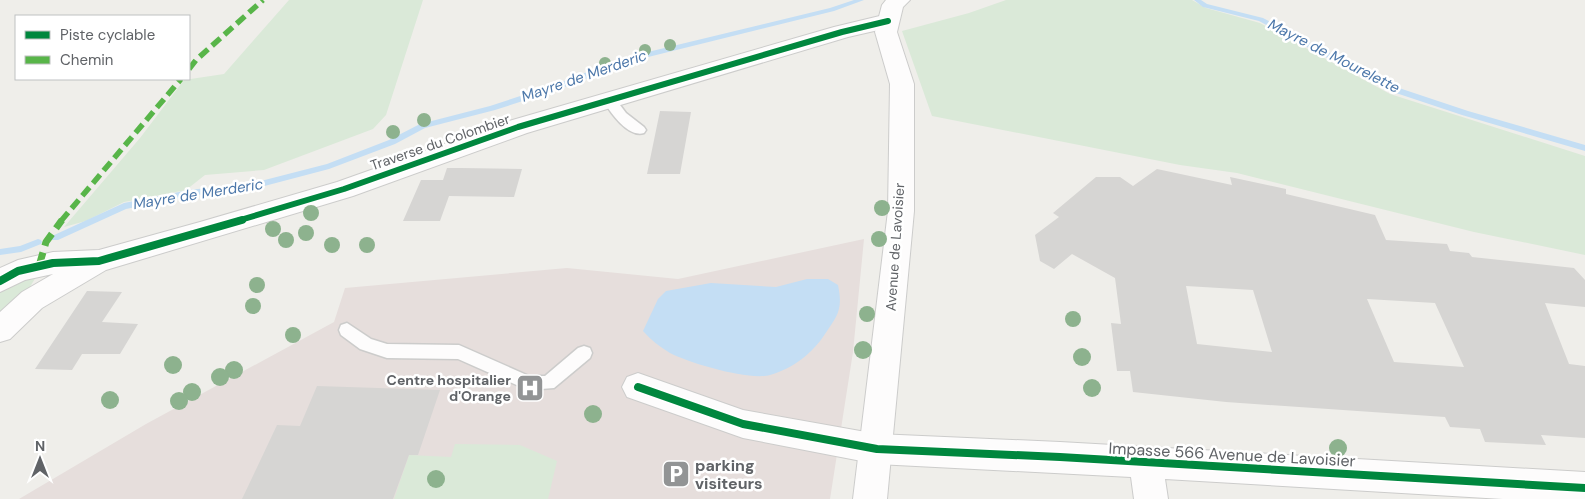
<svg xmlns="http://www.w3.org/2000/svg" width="1585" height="499" font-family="'DM Sans',sans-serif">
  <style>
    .medical { fill: #e6dedc }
    .green { fill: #dae9d8 }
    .water { fill: #c4def4 }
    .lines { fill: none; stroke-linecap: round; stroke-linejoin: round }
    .stream { fill: #c4def4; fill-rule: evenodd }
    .building { fill: #d6d5d3; fill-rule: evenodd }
    .lane-casing { stroke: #cccccb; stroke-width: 3 }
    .street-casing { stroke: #cccccb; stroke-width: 2 }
    .secondary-casing { stroke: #cccccb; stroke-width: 2 }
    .lane { fill: #fdfcfc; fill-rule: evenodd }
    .street { fill: #fdfcfc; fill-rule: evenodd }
    .secondary { fill: #fdfcfc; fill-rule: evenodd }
    .quiet-far1 { stroke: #58b549; stroke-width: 5.5; stroke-dasharray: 11 5.5; stroke-linecap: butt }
    .quiet { stroke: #58b549; stroke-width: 7; stroke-dasharray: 14 7; stroke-linecap: butt }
    .cycleway-far1-casing { stroke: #fff; stroke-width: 9 }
    .cycleway-casing { stroke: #fff; stroke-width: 11 }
    .cycleway-far1 { stroke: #00873e; stroke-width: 6 }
    .cycleway { stroke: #00873e; stroke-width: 8 }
    .tree { fill: #8db28e }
    .labels { text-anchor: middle; stroke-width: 5; stroke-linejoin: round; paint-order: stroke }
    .street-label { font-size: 14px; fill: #606367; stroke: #fff }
    .poi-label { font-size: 14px; font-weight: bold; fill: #606367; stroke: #fff; text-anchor: end }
    .water-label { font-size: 15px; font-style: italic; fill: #4d78aa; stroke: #fff }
    .near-street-label { font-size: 16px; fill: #606367; stroke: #fff }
    .near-poi-label { font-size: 16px; font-weight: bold; fill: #606367; stroke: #fff; text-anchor: start }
  </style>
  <rect width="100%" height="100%" fill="#efeeea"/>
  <path class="medical" d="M864 239 853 352 830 499H19L146 424 334 322 345 288 567 268 678 279Z"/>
  <path class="green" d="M289 0H423L386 115 373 129 264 170 205 175 186 190 124 202 86 221 64 227 140 138 184 80 224 74Z
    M1006 0H1192L1206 8 1260 23 1390 94 1585 156V255L1474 232 1237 173 1180 165 932 116 902 31 969 13Z
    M36 277 28 290 0 317V286Z
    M455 444 520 445 557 461 548 499H394L409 455 451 457Z"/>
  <path class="water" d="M807 279H828L838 285C843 309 838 315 825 334 813 353 792 369 770 375 750 381 689 363 670 353 660 347 651 340 643 331L658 299 666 291 711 283 776 287Z"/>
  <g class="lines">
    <path class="stream" d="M854 0H864L834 11 628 62 560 89 495 110 425 128 395 144 329 169 253 189 189 196 126 209 58 240H52L51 238 52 236 124 203 189 190 253 183 327 164 389 140 420 124 490 106 554 85 623 58 830 8Z
      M1194 0H1201L1207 4 1263 18 1393 86 1468 111 1585 145V151L1462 115 1387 90 1259 21 1203 7Z
      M38 239 41 240 42 242 41 244 21 252 0 255V249L20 246Z"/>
  </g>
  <path class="building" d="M660 111 691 112 680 174H647Z
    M447 168H461L522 169 514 197 449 196 440 221H403L421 180H443Z
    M1157 169 1232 185 1230 177 1286 189V194L1375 215 1386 240 1447 244 1450 251 1469 253 1472 257 1574 268 1585 280V307L1545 303 1569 364 1585 366V438L1541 435 1546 445 1485 442 1480 429 1450 427 1445 417 1226 402 1133 392 1130 371H1117L1111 323 1121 324 1115 278 1072 254 1054 269 1040 261 1035 235 1059 217 1053 213 1096 177H1120L1133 186ZM1186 286 1253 290 1272 352 1197 344ZM1367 299 1435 303 1464 367 1394 362Z
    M87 291 122 292 102 322 138 324 120 354H82L72 370 35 369Z
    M317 386 440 390 418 455H409L393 499H242L277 425 300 426Z"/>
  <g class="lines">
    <g class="lane-casing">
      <path id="lane" d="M609 96 614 97 626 113 644 127 646 130 644 133C628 138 610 112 603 100Z
        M347 323 371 339 387 344 459 345 529 376H545L578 348 584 346 590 348 592 353 590 358 554 388 528 390 458 359 387 358 360 349 341 335 339 330 341 325Z"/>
    </g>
    <g class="street-casing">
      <path id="street" d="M888 14 896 16 899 21 896 26 848 37 527 133 353 196 106 270 42 308 10 339 0 342V312L22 292 53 274 25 280 0 292V268L18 260 53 252 99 250 200 222 337 182 509 121 834 27Z
        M638 373 743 410 877 434 1060 442 1585 472V499H1503L1165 479 1168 499H1134L1131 477 877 464 743 438 627 397 622 387 627 377Z"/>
    </g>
    <g class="secondary-casing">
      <path id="secondary" d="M886 0H910L903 7 897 32 914 84V211L887 499H853L888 211 890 84 875 32 882 5Z"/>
    </g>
    <use href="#lane" class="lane"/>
    <use href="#street" class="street"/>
    <use href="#secondary" class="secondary"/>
    <path class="quiet-far1" d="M189 69 196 60 263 0
      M61 221 181 79"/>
    <path class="quiet" d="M39 266 46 242 62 220"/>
    <g class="cycleway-far1-casing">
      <path id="cycleway-far1" d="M237 221 344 189 518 127 842 32 888 21"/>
    </g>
    <g class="cycleway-casing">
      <path id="cycleway" d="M0 281 18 271 53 263 99 261 242 220
        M638 387 743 424 877 449 1060 457 1585 488"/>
    </g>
    <use href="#cycleway-far1" class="cycleway-far1"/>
    <use href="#cycleway" class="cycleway"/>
  </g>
  <g class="tree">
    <circle cx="670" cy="45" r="6"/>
    <circle cx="645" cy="50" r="6"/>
    <circle cx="605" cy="63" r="6"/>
    <circle cx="424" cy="120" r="7"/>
    <circle cx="393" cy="132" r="7"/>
    <circle cx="882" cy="208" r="8"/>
    <circle cx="311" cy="213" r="8"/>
    <circle cx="273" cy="229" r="8"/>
    <circle cx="306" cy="233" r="8"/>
    <circle cx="879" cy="239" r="8"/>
    <circle cx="286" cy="240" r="8"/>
    <circle cx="332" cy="245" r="8"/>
    <circle cx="367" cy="245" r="8"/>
    <circle cx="257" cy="285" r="8"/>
    <circle cx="253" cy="306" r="8"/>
    <circle cx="867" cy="314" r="8"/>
    <circle cx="1073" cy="319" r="8"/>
    <circle cx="293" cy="335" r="8"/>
    <circle cx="863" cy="350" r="9"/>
    <circle cx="1082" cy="357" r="9"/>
    <circle cx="173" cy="365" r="9"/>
    <circle cx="234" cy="370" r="9"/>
    <circle cx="220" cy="377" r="9"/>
    <circle cx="1092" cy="388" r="9"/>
    <circle cx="192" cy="392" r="9"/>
    <circle cx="110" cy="400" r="9"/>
    <circle cx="179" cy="401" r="9"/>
    <circle cx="593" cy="414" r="9"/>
    <circle cx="1338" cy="448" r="9"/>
    <circle cx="436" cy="479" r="9"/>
  </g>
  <defs>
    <g id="hospital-square" transform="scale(1.4375)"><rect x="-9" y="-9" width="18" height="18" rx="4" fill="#929495" stroke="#fff"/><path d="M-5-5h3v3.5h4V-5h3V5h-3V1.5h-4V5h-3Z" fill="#fff"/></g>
    <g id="parking-square" transform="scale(1.4375)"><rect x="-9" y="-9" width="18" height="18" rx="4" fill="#929495" stroke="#fff"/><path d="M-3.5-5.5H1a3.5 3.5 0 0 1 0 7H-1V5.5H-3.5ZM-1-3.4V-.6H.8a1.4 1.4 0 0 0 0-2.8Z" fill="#fff"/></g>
  </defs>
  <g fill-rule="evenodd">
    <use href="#hospital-square" x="530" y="388"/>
    <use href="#parking-square" x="676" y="474"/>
  </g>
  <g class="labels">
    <g class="street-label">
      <text transform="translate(440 142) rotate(-19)" y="5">Traverse du Colombier</text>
      <text transform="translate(895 247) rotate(-86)" y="5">Avenue de Lavoisier</text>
    </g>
    <g class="poi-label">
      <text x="511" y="385">Centre hospitalier<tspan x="511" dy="16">d'Orange</tspan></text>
    </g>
    <g class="water-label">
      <text transform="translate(1334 56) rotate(27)" y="5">Mayre de Mourelette</text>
      <text transform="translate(584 76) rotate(-19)" y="5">Mayre de Merderic</text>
      <text transform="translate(198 194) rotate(-9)" y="5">Mayre de Merderic</text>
    </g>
    <g class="near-street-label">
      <text transform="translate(1232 454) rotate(3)" y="6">Impasse 566 Avenue de Lavoisier</text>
    </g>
    <g class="near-poi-label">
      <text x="695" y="471">parking<tspan x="695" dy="18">visiteurs</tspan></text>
    </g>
  </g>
  <rect x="15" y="15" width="175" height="65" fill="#ffffff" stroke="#bfc1c2"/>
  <rect x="25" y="31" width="25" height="8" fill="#00873e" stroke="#bfc1c2"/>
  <text x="60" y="40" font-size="15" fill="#606367">Piste cyclable</text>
  <rect x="25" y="56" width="25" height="8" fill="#58b549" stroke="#bfc1c2"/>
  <text x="60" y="65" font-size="15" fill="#606367">Chemin</text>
  <g transform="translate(40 459)" stroke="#ffffff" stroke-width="4" paint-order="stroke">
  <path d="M0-4L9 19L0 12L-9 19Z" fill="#606367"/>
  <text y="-8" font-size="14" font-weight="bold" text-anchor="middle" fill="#606367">N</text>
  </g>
</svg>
